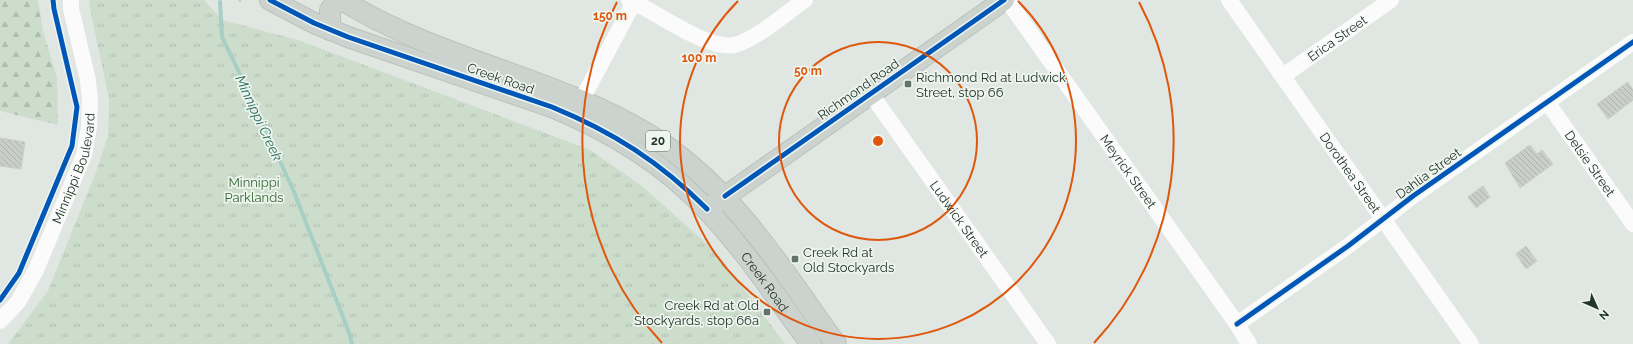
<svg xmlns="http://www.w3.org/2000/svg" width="1633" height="344" font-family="Raleway,sans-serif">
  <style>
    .forest { fill: url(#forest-firs) }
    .park { fill: url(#park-tufts) }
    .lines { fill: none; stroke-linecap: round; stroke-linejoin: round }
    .stream { stroke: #a6d0c5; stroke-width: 4 }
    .building { fill: url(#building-back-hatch); stroke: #c9ceca }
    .major-casing { stroke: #bbc2be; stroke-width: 22 }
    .path { stroke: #bfc5c2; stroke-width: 2.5; stroke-dasharray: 2 3; stroke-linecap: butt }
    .minor { stroke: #fafbfa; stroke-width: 16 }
    .major { stroke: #ccd3ce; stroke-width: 20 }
    .cycleway-casing { stroke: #eef5ef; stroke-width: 8 }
    .cycleway { stroke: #0057b8; stroke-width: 5 }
    .ring { fill: none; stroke: #de570d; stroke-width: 2 }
    .poi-dot { fill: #647369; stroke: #eef5ef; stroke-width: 1.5 }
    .labels { text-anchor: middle; stroke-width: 3.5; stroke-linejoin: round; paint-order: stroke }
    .shield { fill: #eef5ef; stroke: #5f6f64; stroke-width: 1 }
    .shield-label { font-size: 12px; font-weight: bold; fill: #223529 }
    .street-label { font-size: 13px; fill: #223529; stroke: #eef5ef }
    .poi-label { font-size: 13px; fill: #223529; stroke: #eef5ef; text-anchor: start }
    .park-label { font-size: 13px; fill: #326632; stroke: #eef5ef }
    .water-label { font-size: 14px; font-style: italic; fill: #25695a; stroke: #eef5ef }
    .centre { fill: #de570d; stroke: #eef5ef; stroke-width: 2 }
    .ring-label { font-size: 12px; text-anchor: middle; font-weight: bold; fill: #de570d; stroke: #eef5ef; stroke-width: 3.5; stroke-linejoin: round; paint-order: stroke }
  </style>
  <defs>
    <pattern id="forest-firs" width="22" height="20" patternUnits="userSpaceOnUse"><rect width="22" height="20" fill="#cdddcc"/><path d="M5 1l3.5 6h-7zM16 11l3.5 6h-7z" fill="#b0beaf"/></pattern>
    <pattern id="park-tufts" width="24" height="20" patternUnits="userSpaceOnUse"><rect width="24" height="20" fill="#cdddcc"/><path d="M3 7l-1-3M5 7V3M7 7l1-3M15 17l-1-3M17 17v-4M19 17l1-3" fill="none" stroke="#b0beaf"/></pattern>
    <pattern id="building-back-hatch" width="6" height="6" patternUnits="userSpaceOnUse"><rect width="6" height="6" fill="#c9ceca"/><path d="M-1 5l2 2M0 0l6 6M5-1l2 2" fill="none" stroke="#acb2ae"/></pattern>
  </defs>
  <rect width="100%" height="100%" fill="#e0e6e1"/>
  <path class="forest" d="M0 0H38L43 31 57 78 58 125 0 111Z"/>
  <path class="park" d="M90 0H204L222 20 298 40 590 150 642 186 717 253 785 344H8L48 291 96 172 108 136 109 99 89 4Z"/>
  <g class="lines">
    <path class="stream" d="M220 2 222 37 250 95 294 192 350 335 352 344"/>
  </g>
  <path class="building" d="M1628 82 1633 90V100L1608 119 1597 104Z
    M0 138 25 142 21 169 0 166Z
    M1530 145 1537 154 1542 150 1553 164 1520 188 1505 163Z
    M1483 186 1490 197 1476 208 1468 197Z
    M1526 246 1537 261 1526 269 1516 254Z"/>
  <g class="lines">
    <g class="major-casing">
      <g id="major">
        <path id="s7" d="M270 0 314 23 348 37 552 107C610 131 664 163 707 210 746 251 777 299 811 344"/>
        <path d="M342 0C436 59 551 76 646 133 730 183 780 267 836 344"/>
        <path d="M330 30V10L338 0"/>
        <path d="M713 205 1004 0"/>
      </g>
    </g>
    <path class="path" d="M239 0 243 2"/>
    <g class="minor">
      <path d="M629 0C656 11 711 54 738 44 760 36 785 14 805 0"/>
      <path id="s1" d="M1007 0 1237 324 1249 344"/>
      <path id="s2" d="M1229 0 1471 344"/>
      <path id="s3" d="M1283 76 1391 0"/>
      <path id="s4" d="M871 94 1048 344"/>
      <path d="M581 101 634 2"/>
      <path id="s5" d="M1547 102 1633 224"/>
      <path id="s6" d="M0 321 18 302 36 270 84 155 89 127 90 101 88 80 71 9V0"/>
      <path d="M1237 324 1348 246 1413 196 1633 42"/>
    </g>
    <use href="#major" class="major"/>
    <g class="cycleway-casing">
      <path id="cycleway" d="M270 0 314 23 348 37 552 107C613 132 660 162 707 209
        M725 196 1004 0
        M0 300 19 273 72 146 77 107 54 9 53 0
        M1237 324 1348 246 1413 196 1633 42"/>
    </g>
    <use href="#cycleway" class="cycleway"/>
  </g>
  <g class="ring">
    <circle cx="878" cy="141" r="99"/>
    <path d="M1018 1A198 198 0 1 1 738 1"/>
    <path d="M662 343A296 296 0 0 1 617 2M1139 2A296 296 0 0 1 1094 343"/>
  </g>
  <g class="poi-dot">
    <rect x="904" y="80" width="8" height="8" rx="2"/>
    <rect x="791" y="255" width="8" height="8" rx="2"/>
    <rect x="763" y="308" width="8" height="8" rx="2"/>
  </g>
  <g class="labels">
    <rect class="shield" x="646" y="131" width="24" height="20" rx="3"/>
    <g class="shield-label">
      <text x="658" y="145">20</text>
    </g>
    <g class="street-label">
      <text dy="5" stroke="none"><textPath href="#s3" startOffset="66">Erica Street</textPath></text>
      <text transform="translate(501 78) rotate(19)" y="5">Creek Road</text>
      <text transform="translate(858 89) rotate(-35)" y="5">Richmond Road</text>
      <text dy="5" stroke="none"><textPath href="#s5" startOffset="75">Delsie Street</textPath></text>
      <text dy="5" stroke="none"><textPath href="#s6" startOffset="172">Minnippi Boulevard</textPath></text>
      <text dy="5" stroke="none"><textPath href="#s1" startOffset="210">Meyrick Street</textPath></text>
      <text dy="5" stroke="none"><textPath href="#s2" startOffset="211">Dorothea Street</textPath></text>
      <text transform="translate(1428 173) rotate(-36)" y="5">Dahlia Street</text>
      <text dy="5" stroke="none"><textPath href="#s4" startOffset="153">Ludwick Street</textPath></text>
      <text dy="5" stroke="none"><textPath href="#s7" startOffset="582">Creek Road</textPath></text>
    </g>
    <g class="poi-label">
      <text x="916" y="82">Richmond Rd at Ludwick<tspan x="916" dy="15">Street, stop 66</tspan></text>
      <text x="803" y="257">Creek Rd at<tspan x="803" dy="15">Old Stockyards</tspan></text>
      <text x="759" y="310" text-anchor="end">Creek Rd at Old<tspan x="759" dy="15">Stockyards, stop 66a</tspan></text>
    </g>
    <g class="park-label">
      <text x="254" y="187">Minnippi<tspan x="254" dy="15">Parklands</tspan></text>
    </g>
    <g class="water-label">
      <text transform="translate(259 118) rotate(65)" y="5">Minnippi Creek</text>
    </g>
  </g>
  <circle cx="878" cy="141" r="6" class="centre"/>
  <g class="ring-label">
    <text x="610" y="20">150 m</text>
    <text x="699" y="62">100 m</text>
    <text x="808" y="75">50 m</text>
  </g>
  <g transform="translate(1597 308) rotate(135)" stroke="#eef5ef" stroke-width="3" paint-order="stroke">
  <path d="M0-3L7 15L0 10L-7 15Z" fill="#223529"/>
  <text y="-6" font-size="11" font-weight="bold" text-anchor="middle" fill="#223529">N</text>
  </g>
</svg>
